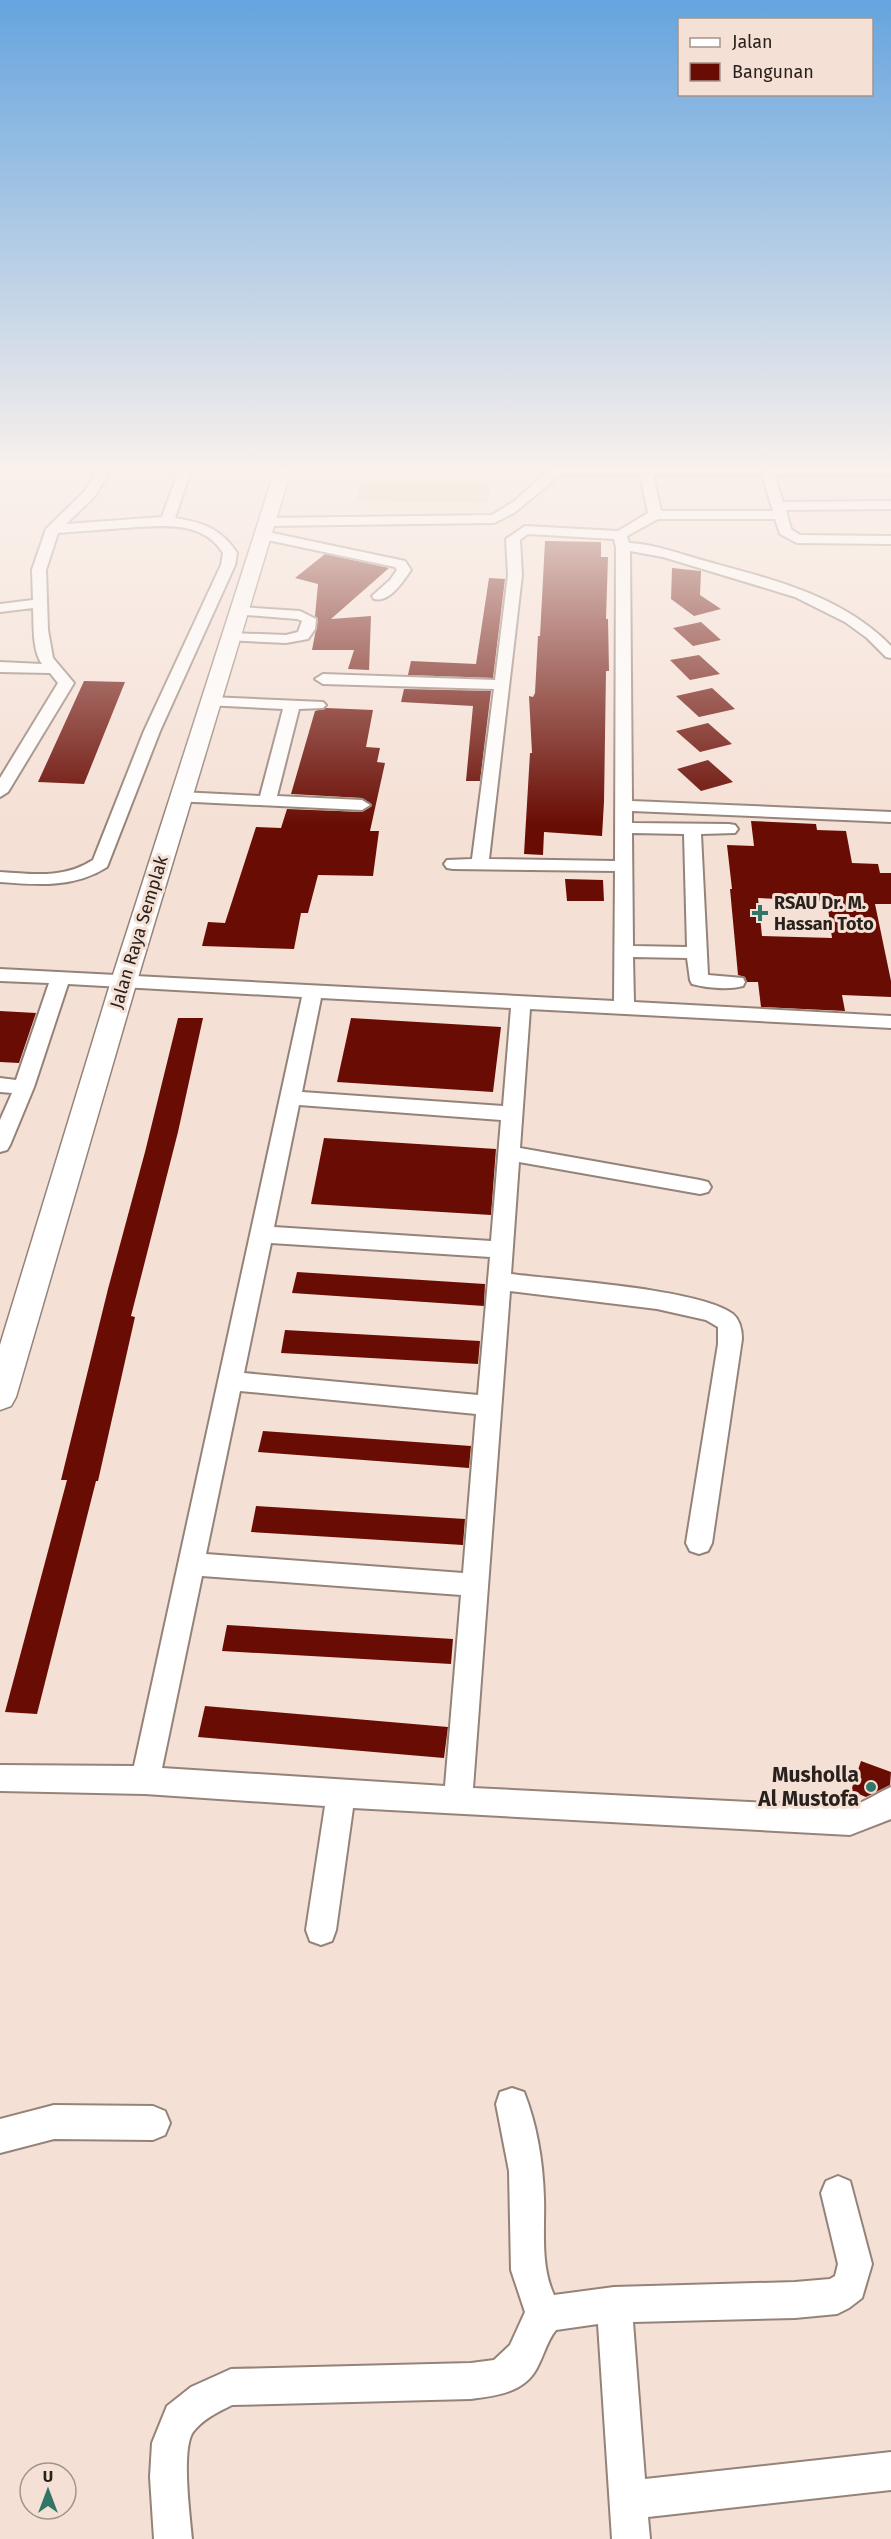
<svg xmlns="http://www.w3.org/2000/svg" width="891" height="2539" font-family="'Fira Sans',sans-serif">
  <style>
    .green { fill: #b3d49b }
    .building { fill: #690d04; fill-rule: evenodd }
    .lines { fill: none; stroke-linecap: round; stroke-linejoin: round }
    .minor-casing { stroke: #958379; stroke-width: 4 }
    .major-casing { stroke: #958379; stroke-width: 3 }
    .minor { fill: #fff; fill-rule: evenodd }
    .major { fill: #fff; fill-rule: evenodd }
    .poi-dot { fill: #337567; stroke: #f5e0d5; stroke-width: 2 }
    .labels { text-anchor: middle; stroke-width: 6; stroke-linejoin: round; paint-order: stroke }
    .poi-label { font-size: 18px; font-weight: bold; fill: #29211d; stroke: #f5e0d5; text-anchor: start }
    .street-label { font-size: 18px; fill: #29211d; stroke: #f5e0d5 }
    .near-poi-label { font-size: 21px; font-weight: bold; fill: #29211d; stroke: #f5e0d5; text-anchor: end }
  </style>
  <rect width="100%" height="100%" fill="#f5e0d5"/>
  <path class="green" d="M363 470H492L488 503 356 500Z"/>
  <path class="building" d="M545 541 601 542V557H608L606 619H608L609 671H606L604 802 602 836 544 832 543 855 524 854 530 753H532L529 696 533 697 535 693 538 636H540Z
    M325 554 389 568 331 619 371 616 369 670 348 669 354 650H312L318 619 315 616 318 584 295 578Z
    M672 568 701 571 700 595 721 609 694 616 671 599Z
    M489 578 505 579 493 678 408 675 411 661 476 664Z
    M701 622 721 640 693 646 673 628Z
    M699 655 720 674 690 680 670 660Z
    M84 681 125 682 84 784 38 782Z
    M712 688 735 709 699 717 676 696Z
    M404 689 491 691 480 781H466L473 706 401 702Z
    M326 708 373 710 366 747 380 748 377 762 385 763 370 831H379L373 876 318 875 308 913H301L294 949 202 946 208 922 225 923 256 827 281 828 287 809 362 812 372 806 362 798 291 794 315 711Z
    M708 723 732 744 700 752 676 731Z
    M708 760 733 782 701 791 677 769Z
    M751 821 816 824 817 830 846 831 852 863 878 864 880 873H891V904H875L891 981V997L842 995 845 1011 761 1007 758 982H747L745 977 738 975 730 889H732L727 845 754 846ZM758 898 827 901 832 938 762 936Z
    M565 879 603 880 604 901H567Z
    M0 1011 36 1013 19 1063 0 1062Z
    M178 1018H203L178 1132 131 1316 135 1317 98 1481H96L37 1714 5 1712 67 1480H61L108 1289 145 1152Z
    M351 1018 501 1027 493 1092 337 1082Z
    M324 1138 496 1149 491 1215 311 1204Z
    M297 1272 485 1284 484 1306 292 1293Z
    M285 1330 480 1341 478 1364 281 1353Z
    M263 1431 471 1446 469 1468 258 1452Z
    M256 1506 465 1519 463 1545 251 1532Z
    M227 1625 453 1639 451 1664 222 1651Z
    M205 1706 448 1727 444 1758 198 1737Z
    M861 1761 891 1772 890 1785 866 1797 851 1791Z"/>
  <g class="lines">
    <g class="minor-casing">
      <path id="minor" d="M98 470H110L95 496 66 524 162 517 179 470H191L175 518C202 522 222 529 237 553L235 565 160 731 107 867C74 888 38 885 0 882V872C33 874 64 879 93 860L144 731 221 565 223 553C202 519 159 526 124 528 102 530 80 531 58 533L46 570 48 630 53 658 74 683 8 792 0 797V778L58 683 50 673 0 672V662L42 664C32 650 34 625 33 608L0 612V604L33 600 32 570 46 529 85 491Z
        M550 470H891V475H774L783 502 891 501V509L786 510 791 529 800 535 891 536V544L797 543 780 534 775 519H658L627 536 629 543C655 544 680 554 705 561 771 579 841 595 891 646V658L886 657 867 638 845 622 795 597 663 557 630 551 632 801 891 812V822L632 811V823L729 824 735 825 738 829 735 833 701 834 708 975 743 978 745 982 743 986C728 990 707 988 692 984L690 980 687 958 633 957 634 1002 891 1016V1028L530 1009 520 1148 700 1180 708 1182 711 1187 708 1192 700 1194 519 1162 511 1274C557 1280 701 1289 733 1314 740 1320 742 1330 742 1339L712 1543 708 1551 699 1554 690 1551 686 1543 718 1344V1327L706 1320 657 1309 510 1291 473 1788 850 1807C865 1802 877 1793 891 1787V1819L850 1835 353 1808 336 1930 332 1941 321 1945 310 1941 306 1930 325 1806 145 1794 0 1791V1765L134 1766 302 997 68 984 34 1087 10 1145 7 1150 0 1152V1120L12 1093 0 1092V1078L16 1080 49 983 0 981V969L614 1001 615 871 453 869 447 868 444 864 447 860 472 859 494 689 323 684 315 679 323 674 495 680 508 575 506 539 525 526 618 531 648 513 640 475H560L514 513 494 523 267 526 260 522 267 518 492 515 513 502ZM653 475H762L773 511H661ZM528 534 614 539 616 547 615 861 489 859 522 575 520 540ZM632 833 684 834 687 947 633 946ZM321 998 511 1008 503 1106 302 1092ZM299 1105 501 1120 491 1241 274 1227ZM271 1243 490 1257 478 1395 244 1373ZM240 1391 476 1414 463 1573 206 1554ZM202 1576 461 1595 445 1786 162 1768Z
        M263 531 405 561 411 570C403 581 390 603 374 599L372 596 390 580 397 570 395 567 258 538 256 535 258 532Z
        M239 607 300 611 316 619 315 629 308 639 286 643 225 640 223 637 225 634 230 633 286 635 298 632 302 621 297 619 234 614 232 611Z
        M210 697 323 702 326 705 323 708 299 709 277 796 362 800 370 805 362 810 174 801 172 797 174 793 180 792 260 796 283 709 205 705 202 702 205 699Z
        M512 2088 524 2092C537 2125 543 2162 544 2198 545 2229 540 2265 554 2295L614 2287 795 2282 830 2279 835 2276 838 2264 821 2193 826 2181 838 2176 850 2181 872 2264 862 2298 849 2308 837 2314 795 2318 633 2322 645 2479 891 2452V2490L648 2517 650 2539H612L598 2324 556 2330C547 2341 544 2355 537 2368 524 2393 495 2396 471 2399L232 2405C218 2412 203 2419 193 2432 181 2449 190 2516 192 2539H154L150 2477 152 2443 167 2406 191 2387 231 2369 471 2363 494 2360 510 2345 525 2312 511 2270 509 2171 496 2104 500 2092Z
        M54 2105 153 2106 165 2111 170 2123 165 2135 153 2140 54 2139 0 2153V2119Z"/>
    </g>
    <g class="major-casing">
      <path id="major" d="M275 470H291L137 981 16 1397 11 1406 0 1410V1345L111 981Z"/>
    </g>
    <use href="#minor" class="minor"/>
    <use href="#major" class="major"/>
  </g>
  <linearGradient id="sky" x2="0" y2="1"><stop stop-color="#65a4de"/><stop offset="0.57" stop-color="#faf1ec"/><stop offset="1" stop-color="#faf1ec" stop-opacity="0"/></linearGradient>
  <rect width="891" height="825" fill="url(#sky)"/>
  <g class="poi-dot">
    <path d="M757 904h6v6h6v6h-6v6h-6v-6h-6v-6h6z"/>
    <circle cx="871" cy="1787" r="6"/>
  </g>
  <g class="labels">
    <g class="poi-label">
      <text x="774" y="909">RSAU Dr. M.<tspan x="774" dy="21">Hassan Toto</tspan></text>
    </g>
    <g class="street-label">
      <text transform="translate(139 932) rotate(-73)" y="6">Jalan Raya Semplak</text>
    </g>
    <g class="near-poi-label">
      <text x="859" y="1782">Musholla<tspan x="859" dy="24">Al Mustofa</tspan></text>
    </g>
  </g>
  <rect x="678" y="18" width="195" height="78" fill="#f5e0d5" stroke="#a3948b" stroke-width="1.5"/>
  <rect x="690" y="38" width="30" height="9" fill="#ffffff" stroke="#a3948b" stroke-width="1.5"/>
  <text x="732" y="48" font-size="18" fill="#29211d">Jalan</text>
  <rect x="690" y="63" width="30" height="18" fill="#690d04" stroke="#a3948b" stroke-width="1.5"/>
  <text x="732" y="78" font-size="18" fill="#29211d">Bangunan</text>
  <g transform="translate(48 2491)"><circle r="28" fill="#f5e0d5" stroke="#a3948b" stroke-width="1.5"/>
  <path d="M0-4.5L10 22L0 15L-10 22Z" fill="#337567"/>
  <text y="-9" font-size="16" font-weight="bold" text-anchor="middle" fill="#29211d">U</text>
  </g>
</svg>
